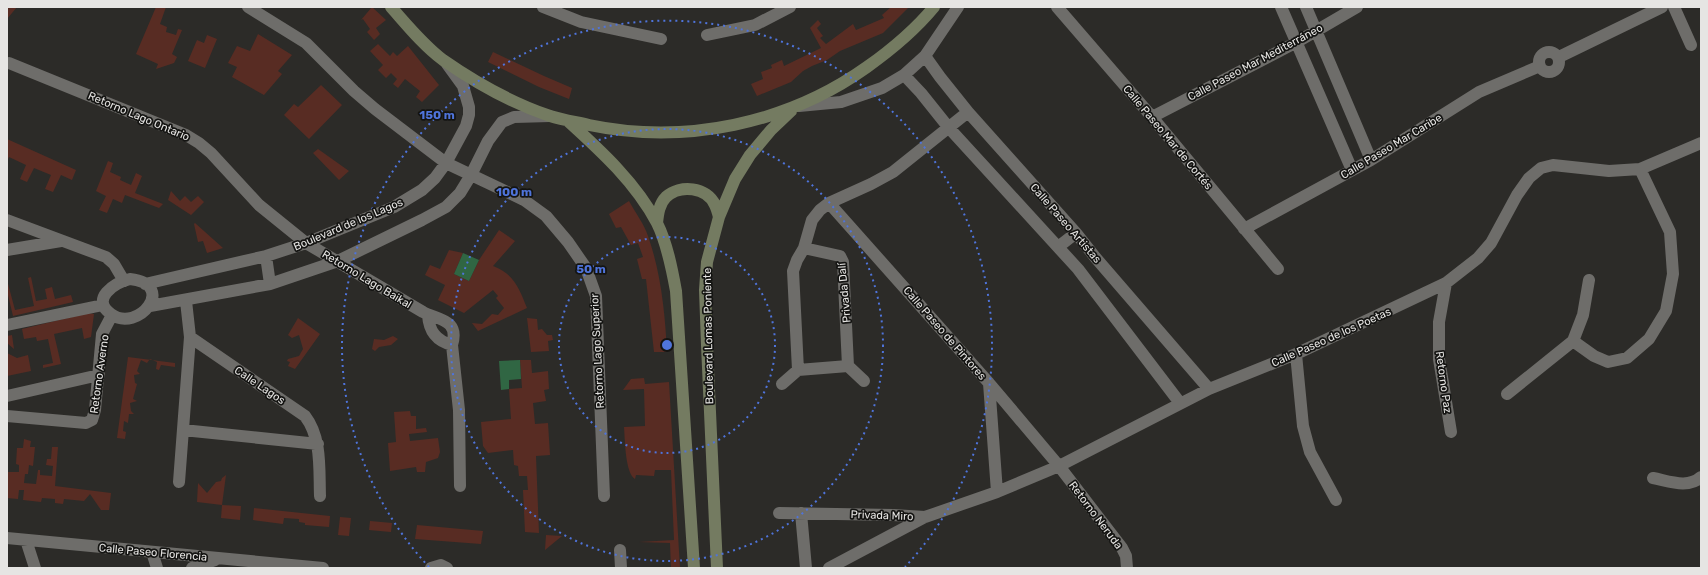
<svg xmlns="http://www.w3.org/2000/svg" width="1708" height="575" font-family="Rubik,sans-serif">
  <style>
    .green { fill: #582c23 }
    .water { fill: #306643 }
    .lines { fill: none; stroke-linecap: round; stroke-linejoin: round }
    .street { stroke: #6e6d6a; stroke-width: 12 }
    .secondary { stroke: #747b61; stroke-width: 12 }
    .ring { fill: none; stroke: #4f74db; stroke-width: 2; stroke-dasharray: 2 4 }
    .labels { text-anchor: middle; stroke-width: 3.5; stroke-linejoin: round; paint-order: stroke }
    .street-label { font-size: 11px; fill: #e6e5e3; stroke: #141412 }
    .centre { fill: #4f74db; stroke: #141412; stroke-width: 2 }
    .ring-label { font-size: 12px; text-anchor: middle; font-weight: bold; fill: #4f74db; stroke: #141412; stroke-width: 3.5; stroke-linejoin: round; paint-order: stroke }
  </style>
  <rect width="100%" height="100%" fill="#2c2b28"/>
  <path class="green" d="M7 7H17L7 19Z
    M156 7H166L160 24 167 27 166 32 176 35 178 29 182 30 172 54 177 57 174 63 156 69 158 64 136 54Z
    M372 7 386 20 376 28 380 34 374 40 367 32 370 29 363 19 361 20Z
    M891 7H909L883 33 840 51 827 60 812 66 803 71 791 82 757 96 751 84 763 79 761 72 772 68 771 65 782 60 784 66 821 48 810 28 818 20 821 24 817 28 823 36 820 38 826 44 853 24 856 30 884 18 882 15Z
    M258 34 292 55 278 71 282 74 264 95 232 77 237 67 228 63 237 46 250 51Z
    M207 35 217 39 205 68 188 61 197 40 204 43Z
    M378 44 390 56 393 52 397 56 408 46 439 85 422 102 416 97 420 91 405 79 398 88 393 84 397 79 391 73 386 78 378 70 383 65 370 51Z
    M493 52 544 76 572 88 569 99 539 87 488 62Z
    M321 85 342 105 309 139 284 115 294 104 298 107Z
    M7 139 76 170 72 180 61 175 53 192 45 189 51 175 34 168 27 182 20 179 26 165 9 157 7 161Z
    M318 149 349 171 339 180 313 153Z
    M108 161 113 163 110 172 121 177 120 180 131 185 136 173 142 176 135 193 163 204 159 208 125 195 122 203 113 199 107 213 99 210 106 196 96 191Z
    M171 191 180 201 185 196 191 202 198 196 204 202 191 215 168 200Z
    M629 201C635 212 644 224 648 236 661 273 665 313 667 352H654L646 279H642L637 259 643 257 638 243 631 245 621 227 616 228 609 214Z
    M195 223 223 248 207 253 203 241 198 242 194 224Z
    M499 230 515 241 493 266C514 274 519 288 527 308L478 331 472 323 482 324 492 314 498 315 504 308 496 298 498 296 493 290 464 313 438 300 445 285 425 275 430 265 440 269 449 250 463 253 454 274 469 281 479 260Z
    M31 277 36 301 47 299 45 289 52 287 55 299 71 295 73 302 13 316 7 291V280L15 310 34 306 28 278Z
    M88 313 94 314 91 337 84 339 82 328 54 334 61 364 43 368V365L53 363 48 339 37 341 36 337 24 339 22 329Z
    M298 318 320 334 295 369 288 366 290 362 287 361 288 359 299 356 303 349 299 335 292 338 288 335Z
    M527 318 537 319 538 330 542 329 547 335H552L553 340 548 341 549 351 531 352Z
    M12 335 14 349 7 343V336Z
    M393 336 398 339 391 345 379 347 375 351 372 349 374 339 384 340Z
    M7 353 17 358 28 355 31 371 7 376Z
    M128 357 175 363V367L161 365 159 370 156 369 157 362 150 359 147 363 141 360 137 371 140 374 134 375 135 383 137 384 133 399 137 401 130 403 131 411 134 414H129L128 423 124 421 123 431 126 432 125 439 117 438Z
    M520 360H531L532 373 548 371 549 389 544 390 546 401 533 403 535 424 548 423 550 455 536 456 539 533 525 532 523 490H528L527 476H519L518 466 514 465 513 450 488 453 483 446 481 422 511 419 509 389 522 388Z
    M644 378 645 384 669 382 680 568H671L670 543 639 542 674 540 671 470H655L654 476 636 475 635 479C625 473 625 439 624 427L645 426 644 389 623 390 631 379Z
    M410 411 411 416H416V429L426 428 427 432 409 434 410 441 438 438 440 452 438 458 426 462 425 472H417L416 467 390 471 388 443 396 442 394 412Z
    M24 439 31 441 30 447H35L33 466 29 465 28 474H25L24 483 36 484 38 470H40V475L52 476 53 466 46 465 47 459H51L52 447H58L55 486 111 493 109 510H101L90 494 84 501 64 499 63 504 55 503V499L42 498 41 502 23 500 24 490H19L18 499 7 498V472H19V465L16 464 17 448H23Z
    M226 475 222 505 241 506 240 520 221 518 222 505 197 502 198 483 207 493 216 482 221 481 222 478Z
    M254 508 330 516 329 527 305 525V523L299 522V519L284 518 283 524 253 520Z
    M340 517 351 518 349 536 338 535Z
    M370 521 392 523 391 532 369 530Z
    M417 525 483 531 481 544 415 539Z
    M546 535 562 536 545 550Z"/>
  <path class="water" d="M463 253 479 260 469 281 454 274Z
    M520 360 521 379 509 380V389L501 390 499 361Z"/>
  <g class="lines">
    <path class="street" d="M248 7 306 43 354 91 375 109 446 163 524 200 546 216 568 242 586 268 596 296 604 496
      M543 7 581 22 661 39
      M1057 7 1152 117 1278 269
      M1281 7 1352 170
      M1306 7 1371 160
      M1674 7 1691 45
      M707 35 755 25 790 7
      M1539 62a10 10 0 1 1 20 0a10 10 0 1 1-20 0Z
      M925 56 940 77 968 112 1076 233 1095 257 1209 389
      M1559 57 1662 7
      M9 63 186 135 199 143 211 153 259 205 306 243 423 312C438 320 460 319 452 345L459 410 460 486
      M904 75 921 93 949 128 1078 269 1180 403
      M799 106 841 102 882 88 904 75 925 56 958 7
      M1152 117 1297 42 1357 7
      M829 203 989 383 1059 466 1122 548 1126 556 1127 568
      M7 220 106 257 114 264 124 281
      M1244 229 1371 160 1479 92 1540 66
      M1058 247 1076 233
      M804 248 840 256 843 262 848 366 864 381
      M7 250 61 241
      M266 256 270 284
      M130 279C178 284 138 334 111 314 90 299 114 283 130 279Z
      M1446 283 1439 322V359L1451 432
      M145 284 266 256 306 243 394 207 422 190 435 178 446 163 466 126 469 115V107L463 86 447 64
      M150 306 270 284 338 261 422 220 446 207 460 193 471 175 488 141 502 122 514 117 550 116
      M428 315C429 331 436 341 452 345
      M7 325 103 305
      M190 337 305 416C322 438 319 469 320 496
      M1573 341 1594 356 1608 362 1627 358 1649 339 1666 311 1673 274 1670 232 1640 169
      M1296 354 1303 426 1310 452 1336 500
      M798 370 793 271 797 260 804 248 812 220 820 210 829 203 871 184 893 172 968 112
      M989 383 997 492
      M782 384 798 370 848 366
      M1507 394 1573 341 1583 315 1589 280
      M7 396 99 375
      M7 416 86 423 92 420 95 410 102 334 112 315
      M183 430 318 444
      M1653 478C1669 481 1688 489 1701 477
      M179 482 190 337 186 301
      M779 513 893 515 925 517
      M801 513 806 568
      M7 538 323 568
      M26 540 35 568
      M620 550 621 568
      M152 552 157 568
      M192 568 215 560
      M431 568 441 565 447 568
      M829 568 925 517 997 492 1059 466 1209 389 1296 354 1446 283 1478 258 1491 243 1517 195 1529 178 1541 168 1553 165 1609 171 1640 169 1701 143"/>
    <path class="secondary" d="M391 7C407 25 423 45 443 60 476 83 512 103 550 116 563 120 576 122 589 125 685 145 787 124 867 67 891 50 915 30 934 7
      M568 121C601 151 636 183 657 223 667 243 672 269 676 291L694 568
      M657 223C658 214 659 204 666 197 680 184 707 187 715 205 717 209 718 213 719 217
      M717 568 707 345 705 290 707 262 719 217 735 179 750 155 771 130 791 111"/>
  </g>
  <g class="ring">
    <circle cx="667" cy="345" r="108"/>
    <circle cx="667" cy="345" r="216"/>
    <path d="M429 567A325 325 0 1 1 905 567"/>
  </g>
  <g class="labels">
    <g class="street-label">
      <text transform="translate(1255 62) rotate(-28)" y="4">Calle Paseo Mar Mediterráneo</text>
      <text transform="translate(139 116) rotate(23)" y="4">Retorno Lago Ontario</text>
      <text transform="translate(1168 137) rotate(50)" y="4">Calle Paseo Mar de Cortés</text>
      <text transform="translate(1391 146) rotate(-31)" y="4">Calle Paseo Mar Caribe</text>
      <text transform="translate(1066 223) rotate(49)" y="4">Calle Paseo Artistas</text>
      <text transform="translate(348 224) rotate(-23)" y="4">Boulevard de los Lagos</text>
      <text transform="translate(367 279) rotate(31)" y="4">Retorno Lago Baikal</text>
      <text transform="translate(844 293) rotate(-95)" y="4">Privada Dalí</text>
      <text transform="translate(945 333) rotate(49)" y="4">Calle Paseo de Pintores</text>
      <text transform="translate(708 336) rotate(-91)" y="4">Boulevard Lomas Poniente</text>
      <text transform="translate(1331 337) rotate(-24)" y="4">Calle Paseo de los Poetas</text>
      <text transform="translate(597 351) rotate(-93)" y="4">Retorno Lago Superior</text>
      <text transform="translate(99 374) rotate(-82)" y="4">Retorno Averno</text>
      <text transform="translate(1444 382) rotate(82)" y="4">Retorno Paz</text>
      <text transform="translate(260 385) rotate(34)" y="4">Calle Lagos</text>
      <text transform="translate(882 515) rotate(2)" y="4">Privada Miro</text>
      <text transform="translate(1096 515) rotate(53)" y="4">Retorno Neruda</text>
      <text transform="translate(153 552) rotate(5)" y="4">Calle Paseo Florencia</text>
    </g>
  </g>
  <circle cx="667" cy="345" r="6" class="centre"/>
  <g class="ring-label">
    <text x="437" y="119">150 m</text>
    <text x="514" y="196">100 m</text>
    <text x="591" y="273">50 m</text>
  </g>
  <rect width="1708" height="575" fill="none" stroke="#e6e5e3" stroke-width="16"/>
</svg>
